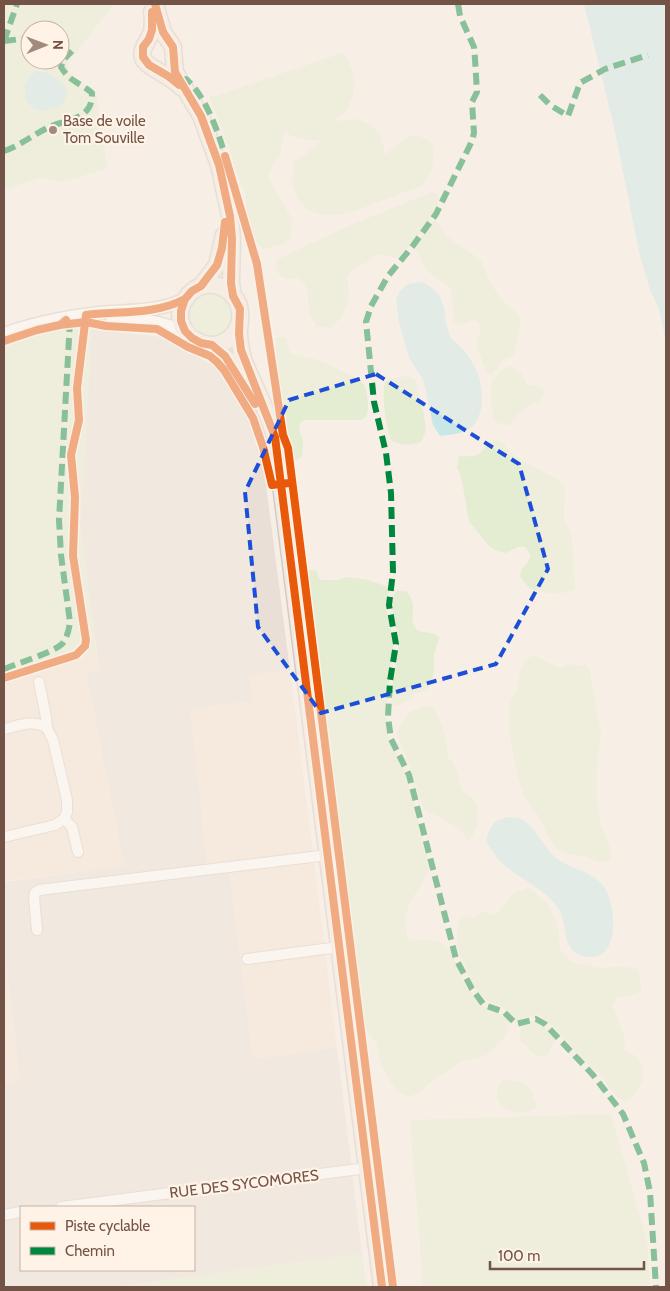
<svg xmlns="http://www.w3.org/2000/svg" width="670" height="1291" font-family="Cabin,sans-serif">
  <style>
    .residential { fill: #f3e4d6 }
    .industrial { fill: #e9dfd7; fill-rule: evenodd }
    .green { fill: #e4ecd1; fill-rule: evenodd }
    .water { fill: #c9e7e7 }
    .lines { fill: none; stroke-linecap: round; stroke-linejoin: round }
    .minor-casing { stroke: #d8ccc5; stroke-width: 12 }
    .tertiary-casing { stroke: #d8ccc5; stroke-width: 15 }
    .primary-casing { stroke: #d5cac4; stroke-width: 19 }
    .minor { stroke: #fefdfb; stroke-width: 10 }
    .tertiary { stroke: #fefdfb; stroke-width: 12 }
    .primary { stroke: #f2ebe3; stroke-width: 16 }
    .quiet { stroke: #00873e; stroke-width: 6; stroke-dasharray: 12 6; stroke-linecap: butt }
    .cycleway-casing { stroke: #fff3e7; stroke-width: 11 }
    .cycleway { stroke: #e8590c; stroke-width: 8 }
    .marked { fill: none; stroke: #1d4ed8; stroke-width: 4; stroke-dasharray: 10 6; stroke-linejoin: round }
    .poi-dot { fill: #a28a7f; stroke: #fff3e7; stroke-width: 2 }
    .labels { text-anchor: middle; stroke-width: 4.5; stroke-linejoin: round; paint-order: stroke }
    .poi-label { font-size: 15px; fill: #745347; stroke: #fff3e7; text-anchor: start }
    .street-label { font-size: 15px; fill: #745347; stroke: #fff3e7 }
  </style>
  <rect width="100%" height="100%" fill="#f7efe6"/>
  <path class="residential" d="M96 651 99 670 87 675 126 866 4 881V683Z
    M290 670 337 1048 253 1059 229 872 208 874 190 709 252 701 248 675Z
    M4 942 20 1082 4 1084Z"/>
  <path class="industrial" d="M92 329 163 337 221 370 254 426 259 439 262 454 290 670 249 675 252 701 190 709 208 874 229 871 253 1059 337 1048 362 1254 113 1287H4V1084L20 1081 4 942V882L125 866 87 675 99 669 80 526ZM21 1207H194V1270H21Z"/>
  <path class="green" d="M4 4H114L71 59C59 77 87 82 96 92L107 168 63 182 39 178 4 190ZM30 30H60V60H30Z
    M342 53C355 66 359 92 347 108 345 113 340 116 336 120L342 121 356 119 369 124 381 134 385 155C401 141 416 124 434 147L432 170 423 185 355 211 337 215H322L308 210 297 198 292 185 294 161 304 155 321 140C306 142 297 139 284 132L281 144V155L273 164 268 177 292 219 291 237 284 244 263 249 255 241 247 219 245 193 236 172 230 150 209 96H215Z
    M432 192 438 194C442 211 409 247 397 258L375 254 370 261 354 268 347 277C352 295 346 316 331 328L316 326 309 312 307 290 305 285 298 278C284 282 274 275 276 260L348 226Z
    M436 220C449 244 459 243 478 258 486 264 485 274 490 282 494 289 500 298 506 304 512 310 518 312 521 321L514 355 502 360 492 375 487 374 477 346C475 336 486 329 476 321H470L463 325 454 322C451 310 455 298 449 286 428 273 424 271 416 247 420 238 428 224 436 220Z
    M188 314a22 22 0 1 1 44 0a22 22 0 1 1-44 0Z
    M31 318 62 326 92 329 80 526 96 651 4 683V328Z
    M284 337 287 339 289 350 291 353 318 360 360 379C368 389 369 403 367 415L362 420H304L300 423 299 430 303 440 302 457 295 460 293 459 285 427 277 370 276 338Z
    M512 366 521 372 527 384 543 388 544 392 540 401 523 409 509 425H505L495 422 491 405V382L505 368Z
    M405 376 412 378 416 381 424 415 426 431 421 442C411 446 401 446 391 440 387 430 380 389 386 381 389 377 399 379 405 376Z
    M497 440 504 443C508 459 552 472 565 486L564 518 572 535 575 585 574 589C561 596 543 594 529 588L520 576 521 570 528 562 531 556 525 547H518L506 553 497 551 488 545 473 526 469 521 461 476 457 468 459 456C465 456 474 458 480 453 487 447 487 444 497 440Z
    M309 570 317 571 318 576 321 580H339L346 577 368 580 389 587 386 609 394 642 389 677 386 726 389 739 406 774 430 866C421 893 398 905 408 938 420 944 432 935 444 945 454 953 457 968 462 979 465 986 470 992 475 998 485 1012 497 1009 509 1021 508 1035 501 1043 490 1052 482 1059 471 1059 461 1062 456 1064 454 1069 449 1071 446 1073 442 1074 439 1076 429 1082 416 1100 404 1095 393 1091 382 1068 379 1057 378 1052 378 1047 376 1042 372 1037 367 1032 363 1027L308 588Z
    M397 591H406C421 609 407 614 415 627 420 636 433 629 439 638L434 655V673L428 689 415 694 405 703 394 706 392 705C390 683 401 655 398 635 396 621 389 609 394 594Z
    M535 656 560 668 568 664 577 666 586 665 590 671 601 734 597 765V806L601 825 611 850V860C597 865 596 860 583 856 575 854 567 855 560 851 548 842 545 827 538 815 535 811 531 808 528 803 517 787 502 711 513 695 515 693 517 691 518 689 518 677 520 664 530 657Z
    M425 705 432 707C443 721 447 739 448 758 459 765 458 779 462 791 484 802 481 821 470 840H467L460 829 424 809 411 775V768L397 735V731L408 713Z
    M527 888C533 889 535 893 540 897 550 905 558 921 559 934 560 940 558 945 561 950 565 959 577 966 587 964 604 974 621 960 638 971L641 982V992L628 996 617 997 613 1006 624 1036 625 1049 627 1052C656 1060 641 1099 623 1101 611 1095 609 1083 600 1074 597 1072 593 1070 591 1067 574 1049 559 1029 538 1014L517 1020 502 1006 490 1002 484 998 473 984 457 947 458 921 465 916 475 918 484 911 492 915 498 913 512 894Z
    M534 1022 541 1024 556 1037 547 1056H536C526 1043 516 1047 521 1026L527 1023Z
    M504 1080 524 1082 531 1090 537 1106C520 1123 481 1103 504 1080Z
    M611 1114 647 1242 650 1287H423L410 1120Z
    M362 1254 367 1287H113Z"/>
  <path class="water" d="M584 4H666V342L659 309 649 287 640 256 614 127Z
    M38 71C51 73 60 79 67 90L65 101 57 107 43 111 33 108 25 99V85L30 75Z
    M422 282C450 296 441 309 449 333 452 342 462 346 467 354 472 362 478 372 480 381 484 396 483 423 467 430 459 434 449 435 440 436L433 425 423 379 409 358 399 323 396 300 400 291 408 284Z
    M510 817C515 818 521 818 525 821 536 830 543 845 554 856 569 870 593 870 604 887 615 903 621 953 594 957 587 957 582 957 576 953 562 944 567 920 558 908 544 888 523 881 505 866 498 860 492 850 486 842 490 826 493 819 510 817Z"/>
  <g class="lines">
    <g class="minor-casing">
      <path id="minor" d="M39 682 46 717 47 728 53 740 67 800V812L64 819 72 827 78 852
        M4 729C18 726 33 719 47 728
        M4 837 55 825 64 819
        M37 930 34 898 35 893 39 890 328 855
        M247 959 339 947
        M61 1207 367 1168
        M4 1215 21 1212"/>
    </g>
    <g class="tertiary-casing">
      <path id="tertiary" d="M113 319C140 320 161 320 186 333
        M4 334C35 323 65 317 98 313 127 310 158 313 185 299"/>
    </g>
    <g class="primary-casing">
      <path id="primary" d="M155 4 163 32 173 47 175 72 201 116 219 165 230 216 232 239 231 283 233 296
        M152 12C153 18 153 25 152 31 148 43 134 55 149 65 160 73 171 77 181 87
        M201 286 217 265 224 235
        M239 325C219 369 160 331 187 297 193 288 203 284 214 285 228 287 240 299 240 313 241 320 239 326 239 332 239 341 241 350 243 359 253 385 268 410 275 437L382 1287
        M212 345 228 360 248 392"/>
    </g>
    <use href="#minor" class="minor"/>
    <use href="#tertiary" class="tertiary"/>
    <use href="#primary" class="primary"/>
    <path class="quiet" d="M458 4 460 16 474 47 475 59 477 92 472 102 474 133 472 141 436 214 412 247 388 276 371 306 366 322 374 402 386 453 391 493 393 572 389 605 396 644 390 681 388 717 391 739 409 775 456 959 472 989 484 1005 504 1012 516 1024 536 1019 545 1024 593 1075 623 1114 644 1163 650 1192 656 1287
      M60 34H63
      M4 41 17 4
      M4 41 30 38
      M182 82 186 79C206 96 219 134 226 159
      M540 95 550 105 568 116 580 83 605 69 648 55
      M4 151C22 145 36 132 54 125 63 122 75 120 83 114 91 108 92 101 92 93 79 82 70 82 61 67L63 60 72 51
      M4 669C18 663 52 653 62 644 67 638 69 630 70 622L61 555 59 520 70 320"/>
    <g class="cycleway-casing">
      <path id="cycleway" d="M155 4 163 32 173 47 175 72 201 116 219 165 230 216 232 239 231 283 233 296 240 309 239 334 241 350 275 437 382 1287
        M152 12V30L149 39 143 47V57L149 65 168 76 179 85
        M225 156 257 264 283 435 288 448 393 1287
        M225 222 222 248 217 265 201 286 192 291 185 299 181 311V321L185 331 192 338 201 343 212 345 225 356 255 404
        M60 325 86 322 106 326 157 329 188 347 210 356 217 362 224 370 253 418 263 447 272 485 289 483
        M4 341 37 330 60 325 66 320
        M4 678 76 655 85 646 86 640 73 556 75 497 71 455 79 420 77 388 86 315C118 311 155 315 185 299"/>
    </g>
    <use href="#cycleway" class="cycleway"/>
  </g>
  <path d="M0 0H670V1291H0ZM376 374 519 464 548 569 496 664 321 713 258 627 245 492 289 400Z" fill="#f7efe6" fill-opacity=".55" fill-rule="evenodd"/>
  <path class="marked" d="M376 374 519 464 548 569 496 664 321 713 258 627 245 492 289 400Z"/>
  <circle class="poi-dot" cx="53" cy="130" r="5"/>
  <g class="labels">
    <g class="poi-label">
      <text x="63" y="126">Base de voile<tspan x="63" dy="17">Tom Souville</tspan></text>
    </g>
    <g class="street-label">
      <text transform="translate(244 1184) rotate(-7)" y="5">RUE DES SYCOMORES</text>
    </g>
  </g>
  <rect width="670" height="1291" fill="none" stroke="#745347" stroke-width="10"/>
  <rect x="20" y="1206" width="175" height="65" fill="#fff3e7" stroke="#c7b3a7"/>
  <rect x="30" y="1222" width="25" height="8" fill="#e8590c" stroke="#c7b3a7"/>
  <text x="65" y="1231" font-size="15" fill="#745347">Piste cyclable</text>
  <rect x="30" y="1247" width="25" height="8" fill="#00873e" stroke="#c7b3a7"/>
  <text x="65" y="1256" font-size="15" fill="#745347">Chemin</text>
  <g transform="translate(45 45) rotate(89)"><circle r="24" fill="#fff3e7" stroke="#c7b3a7"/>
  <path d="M0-4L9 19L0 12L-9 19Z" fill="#a28a7f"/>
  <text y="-8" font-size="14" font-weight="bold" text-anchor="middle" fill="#745347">N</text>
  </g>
  <path d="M490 1261v8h154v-8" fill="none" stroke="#745347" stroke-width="2.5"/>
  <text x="498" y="1261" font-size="15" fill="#745347" stroke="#fff3e7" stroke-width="4" paint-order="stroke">100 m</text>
</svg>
